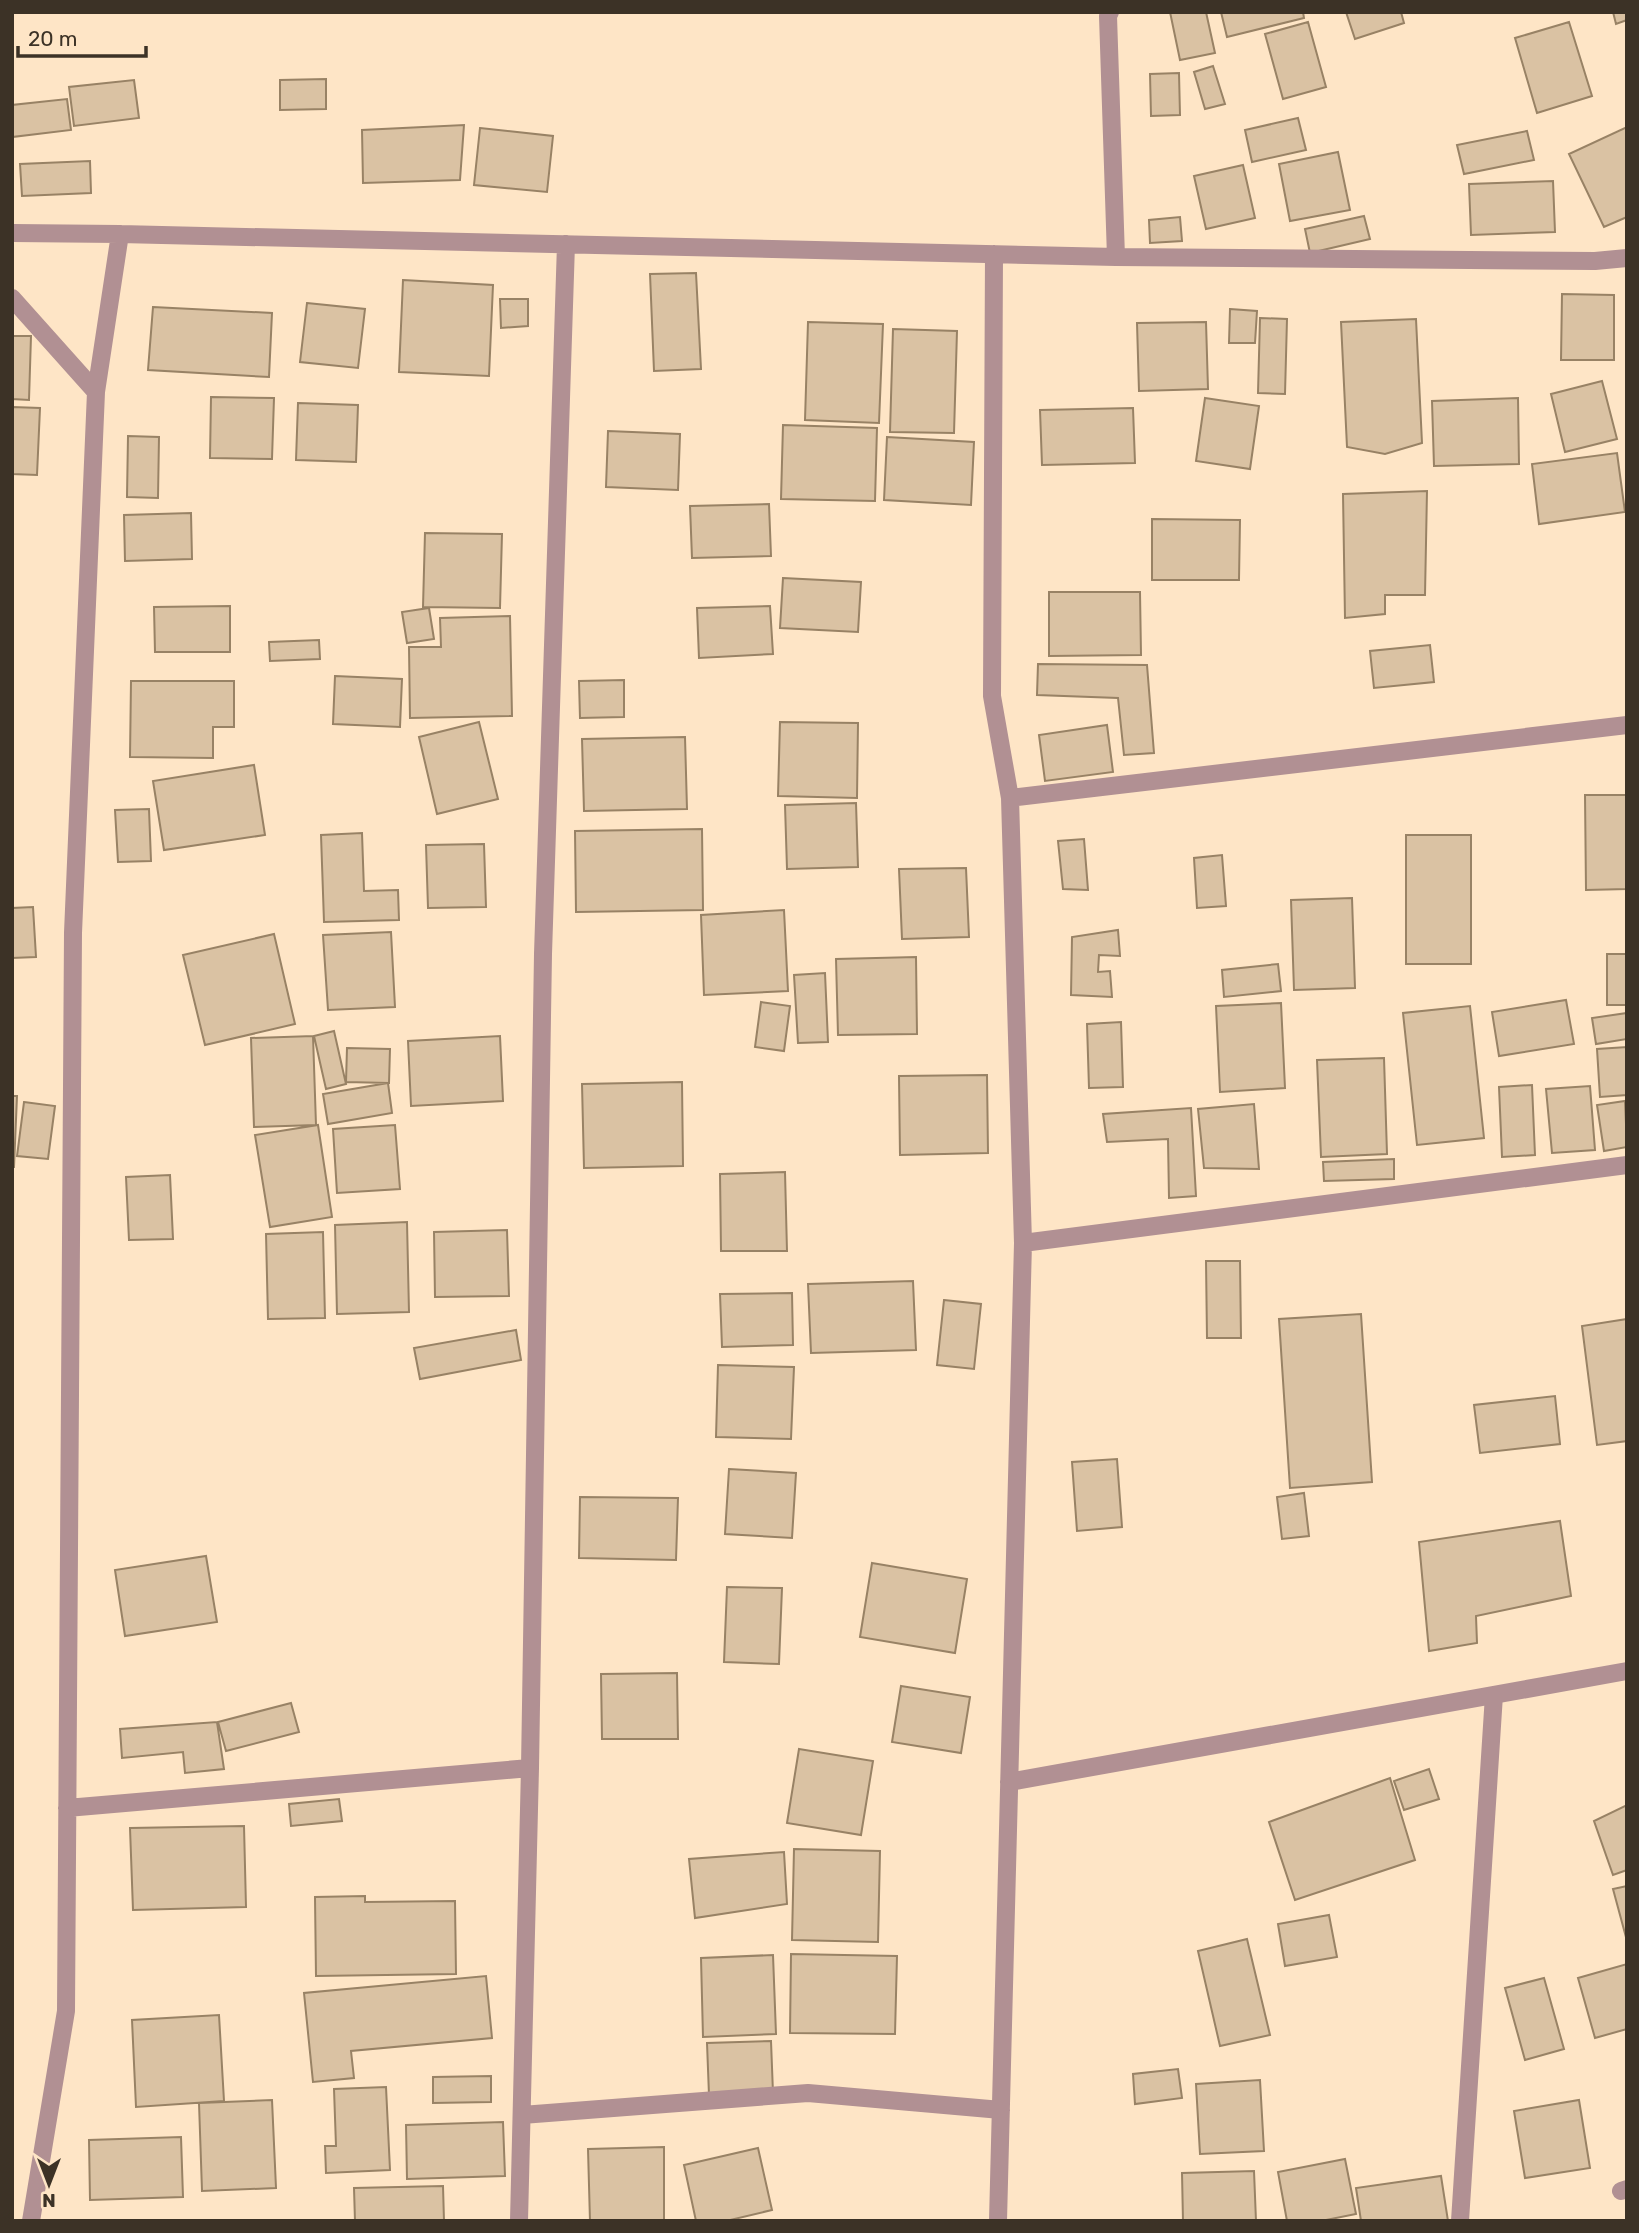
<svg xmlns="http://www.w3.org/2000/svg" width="1639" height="2233" font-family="Rubik,sans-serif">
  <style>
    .building { fill: #dac2a3; stroke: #988265; stroke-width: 2 }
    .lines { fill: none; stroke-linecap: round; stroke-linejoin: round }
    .minor { stroke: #b19093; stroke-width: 18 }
  </style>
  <rect width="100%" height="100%" fill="#fee5c6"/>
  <path class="building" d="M1170 12H1206L1215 53 1180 60Z
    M1221 12H1303L1304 18 1227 37Z
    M1346 12H1401L1404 23 1355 39Z
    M1613 12H1627V20L1616 24Z
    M1308 22 1326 87 1283 99 1265 34Z
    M1569 22 1592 96 1537 113 1515 38Z
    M1213 66 1225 104 1205 109 1194 72Z
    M1179 73 1180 115 1151 116 1150 74Z
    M326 79V109L280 110V80Z
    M134 80 139 118 74 126 69 87Z
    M67 99 71 130 12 137V105Z
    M1298 118 1306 150 1252 162 1245 130Z
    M464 125 460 180 363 183 362 130Z
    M1627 127V217L1604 227 1569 154Z
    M480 128 553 136 547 192 474 185Z
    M1527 131 1534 160 1464 174 1457 145Z
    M1338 152 1350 210 1290 221 1279 164Z
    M90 161 91 193 22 196 20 164Z
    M1243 165 1255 218 1206 229 1194 176Z
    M1553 181 1555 232 1471 235 1469 184Z
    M1364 216 1370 239 1310 253 1305 229Z
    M1180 217 1182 241 1150 243 1149 220Z
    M696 273 701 369 654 371 650 274Z
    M403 280 493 285 489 376 399 372Z
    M1562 294 1614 295V360H1561Z
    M500 299H528V326L501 328Z
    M307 303 365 309 358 368 300 362Z
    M153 307 272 313 269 377 148 370Z
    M1230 309 1257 311 1255 343H1229Z
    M1260 318 1287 319 1285 394 1258 393Z
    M1416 319 1422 443 1385 454 1347 447 1341 322Z
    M808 322 883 324 879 423 805 420Z
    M1206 322 1208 389 1139 391 1137 323Z
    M893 329 957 331 954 433 890 432Z
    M12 336H31L29 400 12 399Z
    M1602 381 1617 439 1565 452 1551 394Z
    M211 397 274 398 272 459 210 458Z
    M1205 398 1259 406 1250 469 1196 461Z
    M1518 398 1519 464 1434 466 1432 401Z
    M298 403 358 405 356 462 296 460Z
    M12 407 40 408 37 475 12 474Z
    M1133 408 1135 463 1042 465 1040 410Z
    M783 425 877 428 875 501 781 499Z
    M608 431 680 434 678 490 606 487Z
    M128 436 159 437 158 498 127 497Z
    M887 437 974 442 971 505 884 500Z
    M1617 453 1625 512 1539 524 1532 464Z
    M1427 491 1425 595H1385V614L1345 618 1343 494Z
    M769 504 771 556 692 558 690 506Z
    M191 513 192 559 125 561 124 515Z
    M1152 519 1240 520 1239 580H1152Z
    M425 533 502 534 500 608 423 607Z
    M783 578 861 582 858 632 780 628Z
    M1049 592H1140L1141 655 1049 656Z
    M230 606V652H155L154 607Z
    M770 606 773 654 699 658 697 608Z
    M429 608 434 639 407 643 402 612Z
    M510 616 512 716 410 718 409 647H441L440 618Z
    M319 640 320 659 270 661 269 642Z
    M1430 645 1434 682 1374 688 1370 651Z
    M1038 664 1147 665 1154 753 1124 755 1118 698 1037 695Z
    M335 676 402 679 400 727 333 724Z
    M624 680V717L580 718 579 681Z
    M131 681H234V727H213V758L130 757Z
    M479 722 498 799 437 814 419 737Z
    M780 722 858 723 857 798 778 796Z
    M1107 725 1113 772 1045 781 1039 735Z
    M685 737 687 809 584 811 582 739Z
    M254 765 265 835 164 850 153 781Z
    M1585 795H1627V889L1586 890Z
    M856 803 858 867 787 869 785 805Z
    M149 809 151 861 118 862 115 810Z
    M702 829 703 910 576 912 575 831Z
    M362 833 364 891 398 890 399 920 324 922 321 835Z
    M1406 835H1471V964H1406Z
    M1084 839 1088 890 1063 889 1058 841Z
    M484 844 486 907 428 908 426 845Z
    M1222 855 1226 906 1197 908 1194 858Z
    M966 868 969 937 902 939 899 869Z
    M1352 898 1355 988 1294 990 1291 900Z
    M33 907 36 957 12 958V908Z
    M784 910 788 991 704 995 701 915Z
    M1118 930 1120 956 1099 955 1098 972 1110 971 1112 997 1071 995 1072 937Z
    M391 932 395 1007 328 1010 323 935Z
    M274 934 295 1024 205 1045 183 955Z
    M1607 954H1627V1005H1607Z
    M916 957 917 1034 838 1035 836 959Z
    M1278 964 1281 991 1224 997 1222 970Z
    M825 973 828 1042 798 1043 794 975Z
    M1566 1000 1574 1044 1499 1056 1492 1012Z
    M761 1002 790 1006 784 1051 755 1047Z
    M1281 1003 1285 1088 1220 1092 1216 1006Z
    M1470 1006 1484 1138 1417 1145 1403 1013Z
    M1627 1013V1039L1596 1044 1592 1018Z
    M1121 1022 1123 1087 1089 1088 1087 1024Z
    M334 1031 346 1084 326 1089 314 1036Z
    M313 1036 316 1125 254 1127 251 1038Z
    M500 1036 503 1101 411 1106 408 1041Z
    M1627 1047V1095L1600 1097 1597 1049Z
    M347 1048 390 1049 389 1083 346 1082Z
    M1384 1058 1387 1154 1321 1157 1317 1060Z
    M987 1075 988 1153 900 1155 899 1076Z
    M682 1082 683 1166 584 1168 582 1084Z
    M388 1083 392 1113 328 1124 323 1094Z
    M1532 1085 1535 1155 1502 1157 1499 1087Z
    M1590 1086 1595 1150 1552 1153 1546 1089Z
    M12 1096H17L14 1167H12Z
    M1625 1101 1627 1147 1604 1151 1597 1105Z
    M24 1102 55 1106 48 1159 17 1156Z
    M1254 1104 1259 1169 1204 1168 1198 1109Z
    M1191 1108 1196 1196 1169 1198 1168 1139 1107 1142 1103 1114Z
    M318 1125 332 1217 270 1227 255 1135Z
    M395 1125 400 1189 337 1193 333 1129Z
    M1394 1159V1179L1324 1181 1323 1162Z
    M785 1172 787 1251H721L720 1174Z
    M170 1175 173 1239 129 1240 126 1177Z
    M407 1222 409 1312 337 1314 335 1225Z
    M507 1230 509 1296 435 1297 434 1232Z
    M323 1232 325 1318 268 1319 266 1234Z
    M1206 1261H1240L1241 1338H1207Z
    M913 1281 916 1350 811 1353 808 1284Z
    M792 1293 793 1345 722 1347 720 1294Z
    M944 1300 981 1304 974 1369 937 1365Z
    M1361 1314 1372 1482 1290 1488 1279 1319Z
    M1627 1319V1441L1597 1445 1582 1326Z
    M516 1330 521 1360 420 1379 414 1348Z
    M718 1365 794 1367 791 1439 716 1437Z
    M1555 1396 1560 1444 1480 1453 1474 1405Z
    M1117 1459 1122 1527 1077 1531 1072 1462Z
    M729 1469 796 1473 792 1538 725 1534Z
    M1304 1493 1309 1536 1282 1539 1277 1497Z
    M580 1497 678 1498 676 1560 579 1558Z
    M1560 1521 1571 1596 1476 1616 1477 1643 1429 1651 1419 1542Z
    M206 1556 217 1622 125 1636 115 1570Z
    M872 1563 967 1579 955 1653 860 1637Z
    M727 1587 782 1588 779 1664 724 1662Z
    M677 1673 678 1739H602L601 1674Z
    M901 1686 970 1697 961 1753 892 1742Z
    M291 1703 299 1732 226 1751 218 1722Z
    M217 1722 224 1769 185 1773 183 1752 122 1758 120 1729Z
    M799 1749 873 1761 861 1835 787 1823Z
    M1429 1769 1439 1799 1404 1810 1394 1781Z
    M1390 1778 1415 1860 1295 1900 1269 1822Z
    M339 1799 342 1821 291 1826 289 1804Z
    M1627 1805V1870L1613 1875 1594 1821Z
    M244 1826 246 1907 133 1910 130 1828Z
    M794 1849 880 1851 878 1942 792 1940Z
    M784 1852 787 1904 695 1918 689 1859Z
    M1627 1886V1941L1613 1889Z
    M365 1896V1902L455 1901 456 1974 316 1976 315 1897Z
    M1329 1915 1337 1957 1285 1966 1278 1924Z
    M1247 1939 1270 2035 1220 2046 1198 1951Z
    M791 1954 897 1956 895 2034 790 2033Z
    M773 1955 776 2034 703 2037 701 1958Z
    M1627 1964V2029L1595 2038 1578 1978Z
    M486 1976 492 2038 351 2051 354 2078 313 2082 304 1993Z
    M1544 1978 1564 2049 1525 2060 1505 1988Z
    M219 2015 224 2101 136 2107 132 2020Z
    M771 2041 773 2093 709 2095 707 2043Z
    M1178 2069 1182 2098 1135 2104 1133 2074Z
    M491 2076V2102L433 2103V2077Z
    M1260 2080 1264 2151 1200 2154 1196 2084Z
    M386 2087 390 2170 326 2173 325 2146H336L334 2089Z
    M272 2100 276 2188 202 2191 199 2103Z
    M1579 2100 1590 2168 1525 2178 1514 2111Z
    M503 2122 505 2176 407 2179 406 2125Z
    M181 2137 183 2197 90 2200 89 2140Z
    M664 2147V2221H590L588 2149Z
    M758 2148 772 2210 726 2221H696L684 2165Z
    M1345 2159 1356 2214 1321 2221H1287L1278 2172Z
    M1254 2171 1256 2221H1183L1182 2173Z
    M1441 2176 1448 2221H1361L1356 2188Z
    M443 2186 444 2221H355L354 2188Z"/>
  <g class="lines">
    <path class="minor" d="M1110 12 1108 16 1116 257
      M12 233 120 234 1116 257 1595 261 1627 258
      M994 254 992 696 1010 798 1023 1243 998 2221
      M12 298 96 392
      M1010 798 1627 725
      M1023 1243 1627 1165
      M1009 1782 1627 1671
      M67 1808 530 1768
      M522 2115 808 2093 1001 2110
      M1621 2191 1627 2189
      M31 2221 66 2011 73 933 96 392 120 234
      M519 2221 530 1768 543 954 566 244
      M1460 2221 1494 1695"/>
  </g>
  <rect width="1639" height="2233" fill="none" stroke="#3c3226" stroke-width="28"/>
  <g transform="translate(49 2184) rotate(180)" stroke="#fee5c6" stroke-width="5" paint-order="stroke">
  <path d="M0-5L12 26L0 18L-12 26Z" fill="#3c3226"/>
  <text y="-10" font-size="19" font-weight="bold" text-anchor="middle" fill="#3c3226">N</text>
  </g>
  <path d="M18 46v10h128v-10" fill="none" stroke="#3c3226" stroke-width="3.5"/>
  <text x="28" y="46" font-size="21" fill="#3c3226" stroke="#fee5c6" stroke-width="5" paint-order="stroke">20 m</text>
</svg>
